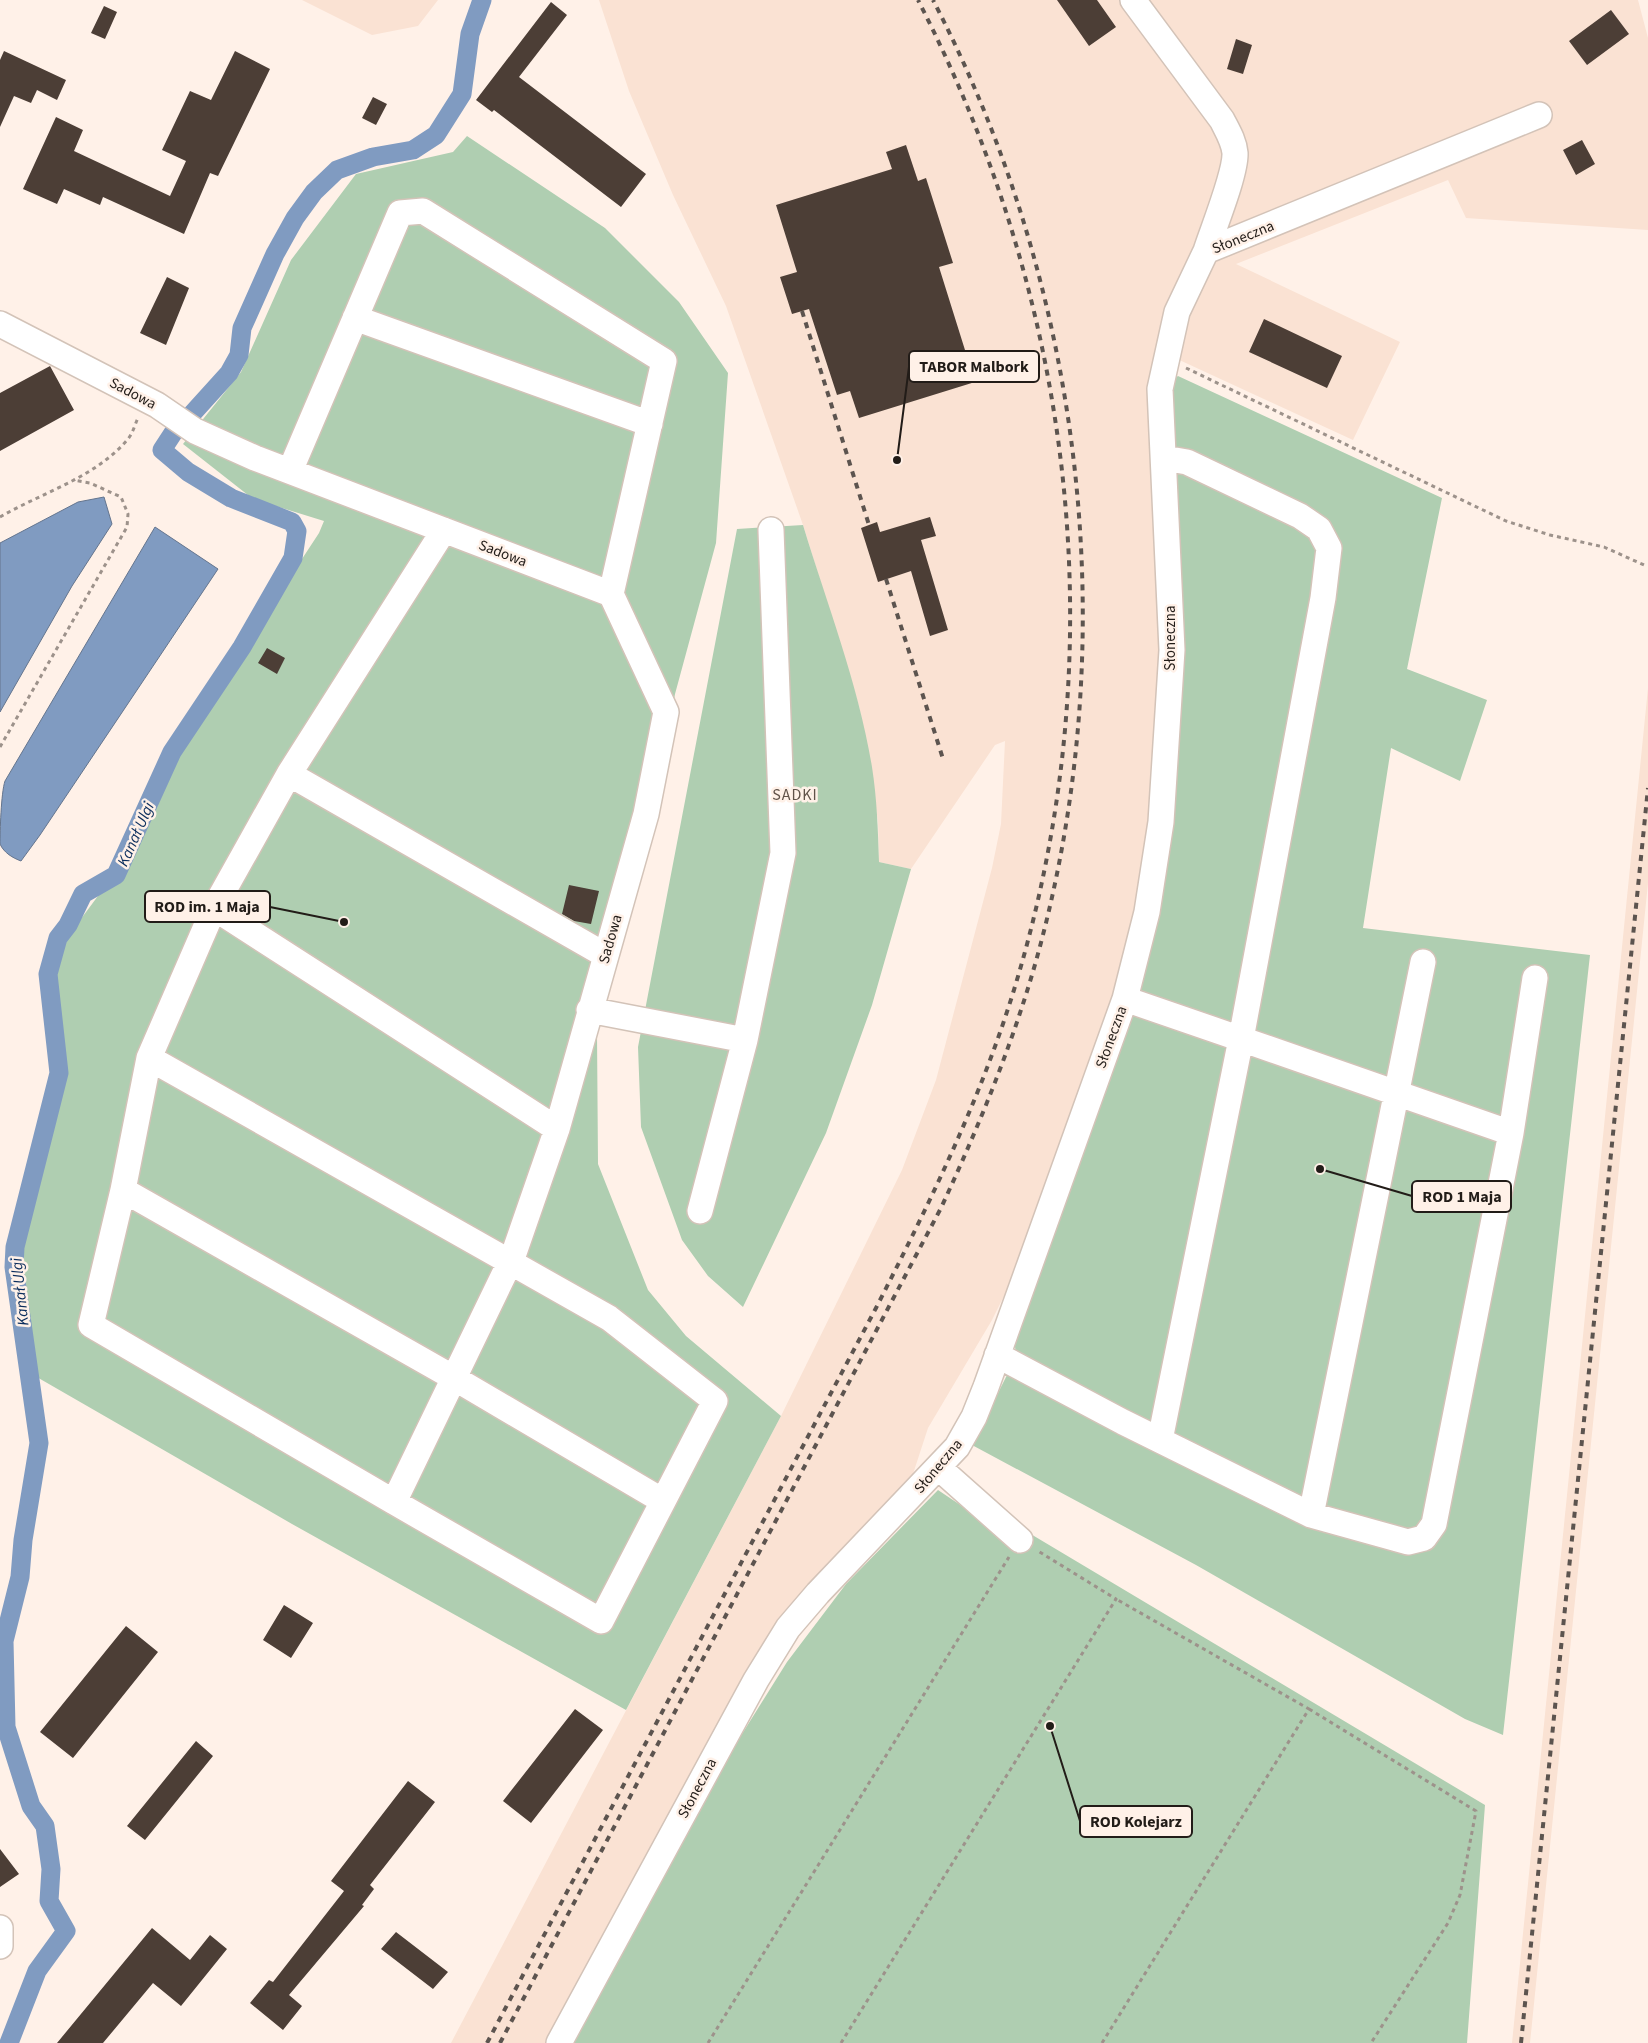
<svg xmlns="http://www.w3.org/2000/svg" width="1648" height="2043" font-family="'Source Sans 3',sans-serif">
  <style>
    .built { fill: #fae2d3 }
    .green { fill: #afceb1 }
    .water { fill: #809bc1; stroke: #64758e }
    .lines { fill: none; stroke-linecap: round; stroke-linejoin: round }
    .canal { stroke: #809bc1; stroke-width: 19 }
    .building { fill: #4c3e36 }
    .minor-casing { stroke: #d3c3b8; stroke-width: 28 }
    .path { stroke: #9d928b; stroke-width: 3; stroke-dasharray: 4 4; stroke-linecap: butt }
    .minor { stroke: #fff; stroke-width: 25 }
    .rail { stroke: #5c544f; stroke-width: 4; stroke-dasharray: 6 6; stroke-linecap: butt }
    .labels { text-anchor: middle; stroke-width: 5; stroke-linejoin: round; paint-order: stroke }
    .street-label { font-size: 15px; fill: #221c18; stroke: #fff1e8 }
    .neighbourhood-label { font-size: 16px; letter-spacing: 1px; fill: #605249; stroke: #fff1e8 }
    .water-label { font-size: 16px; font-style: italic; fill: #092c5c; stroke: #fff1e8 }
    .leader { fill: none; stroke: #221c18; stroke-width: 2 }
    .callout-dot { fill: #221c18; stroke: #fff1e8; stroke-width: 2 }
    .callout { fill: #fff1e8; stroke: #221c18; stroke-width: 2 }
    .callout-label { font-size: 16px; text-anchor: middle; font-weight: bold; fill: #221c18 }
  </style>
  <rect width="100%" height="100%" fill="#fff1e8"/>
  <path class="built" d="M302 0H438L418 26 372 35Z
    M599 0H1638L1648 38V230L1466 218 1448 180 1236 264 1400 342 1353 440 1175 358 1163 712 1142 878 1115 997 1015 1274 992 1320 928 1428 912 1477 807 1596 550 2043H451L781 1416 902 1170 936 1080 992 868 1001 824 1005 741 995 745 911 869 879 862 878 821 859 706 803 525 726 306 673 195 629 91Z
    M1648 688V883L1530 2043H1512Z"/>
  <path class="green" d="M467 136 605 228 679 302 728 373 716 543 675 694 655 804 597 1034 598 1164 648 1290 686 1336 781 1416 626 1710 292 1524 35 1376 18 1261 65 1071 51 982 57 951 127 857 175 753 319 533 324 521 253 499 183 444 241 372 291 260 356 174 453 152Z
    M1178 376 1442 498 1407 669 1487 700 1460 781 1391 748 1363 928 1590 955 1503 1735 1465 1719 1196 1565 972 1445 1016 1357 1014 1335 1155 916 1166 384Z
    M803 525C827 604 859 686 872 767 877 799 878 830 879 862L911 869 872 1005 826 1133 743 1307 708 1276 682 1240 641 1127 638 1047 737 529Z
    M938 1490 1005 1535 1014 1524 1485 1805 1467 2043H568L707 1790 787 1662 846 1584Z"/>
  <path class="water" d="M104 497 112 524 72 586 0 712V543L78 502Z
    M155 527 218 569 40 835 21 861C13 858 4 853 0 844 0 832 1 793 5 781Z"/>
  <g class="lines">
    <path class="canal" d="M191 415 229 373 239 355 242 328 275 254 295 218 314 192 337 170 373 157 413 150 436 135 462 94 470 34 482 0
      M9 2043 37 1971 66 1931 49 1901 51 1869 45 1826 31 1806 6 1727 4 1641 20 1577 23 1540 39 1443 14 1267 15 1247 59 1073 48 974 58 938 68 925 83 894 116 875 172 752 242 647 293 558 297 531 292 522 231 498 188 472 162 450 177 427"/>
  </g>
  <path class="building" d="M1057 0H1097L1116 27 1089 46Z
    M551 2 567 15 519 77 646 174 621 207 494 110 492 112 476 100Z
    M104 6 117 12 105 39 91 33Z
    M1611 10 1629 34 1587 65 1569 41Z
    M1236 39 1252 45 1243 74 1227 69Z
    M4 51 66 80 57 100 37 90 31 103 14 96 0 127V60Z
    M235 51 270 69 218 176 210 173 184 234 103 197 100 205 64 189 57 204 23 189 56 117 83 130 74 151 170 196 186 161 162 150 190 91 211 100Z
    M373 97 387 104 376 125 362 118Z
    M1582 140 1595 164 1576 175 1563 150Z
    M906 145 918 181 926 178 953 263 939 267 975 382 859 418 850 391 837 395 809 309 792 314 780 277 797 272 776 205 892 169 886 152Z
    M167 277 189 288 166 345 140 333Z
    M1264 319 1342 356 1327 388 1249 352Z
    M50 366 74 410 0 451V393Z
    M930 517 936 536 921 540 948 630 930 636 911 571 878 582 861 528 877 522 880 532Z
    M267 648 285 658 277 674 258 663Z
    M569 885 599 891 591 924 574 921 562 914Z
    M284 1605 313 1623 291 1658 263 1640Z
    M126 1626 158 1652 73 1758 40 1732Z
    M575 1709 603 1730 531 1823 503 1801Z
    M196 1741 213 1756 145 1840 127 1826Z
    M408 1781 435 1802 370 1885 374 1889 362 1905 364 1906 289 1995 302 2006 283 2030 250 2003 269 1980 273 1982 344 1891 331 1881Z
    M0 1849 19 1874 0 1887Z
    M152 1928 190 1960 210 1935 227 1949 181 2006 153 1983 103 2043H57Z
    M396 1932 448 1972 433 1989 381 1949Z"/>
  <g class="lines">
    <g class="minor-casing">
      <path id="minor" d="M1133 0 1222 120C1227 130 1234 141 1235 153 1236 173 1213 229 1206 251
        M355 318 650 424
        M0 324 157 405 195 431 255 458 611 594 666 712 646 814 557 1129 513 1256 510 1262 394 1502 601 1621 715 1401 609 1318 149 1058 123 1190
        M290 471 400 213 423 211 664 361 611 594
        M289 774 444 530
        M214 908 289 774 605 955
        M1125 999 1241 1039 1323 598 1329 548 1319 529 1300 516 1187 462 1164 458
        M589 1010 745 1040
        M149 1058 214 908 557 1129
        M1511 1133 1535 978
        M700 1211 745 1040 783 853 771 530
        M997 1355 1123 1422 1311 1515 1408 1542 1424 1538 1434 1524 1511 1133 1241 1039 1160 1440
        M939 1468 1020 1540
        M394 1502 91 1325 123 1190 454 1378 663 1501
        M1311 1515 1423 962
        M0 1928V1946
        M559 2043 756 1680 788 1628 818 1593 957 1447 974 1417 986 1387 1125 999 1147 912 1161 822 1172 650 1160 389 1177 312 1206 251 1539 115"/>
    </g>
    <path class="path" d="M1186 368 1506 521 1550 535 1604 547 1644 565
      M0 517C43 492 95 478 128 439 133 433 135 424 138 418
      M0 747 127 527 128 514 121 497 90 483 73 480
      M1309 1709 1476 1811 1460 1895 1448 1923 1371 2043
      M708 2043 1009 1557
      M841 2043 1116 1599 1038 1551
      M1102 2043 1309 1709 1116 1599"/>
    <use href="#minor" class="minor"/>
    <path class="rail" d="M802 311 869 525
      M886 579 944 762
      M487 2043 876 1308C928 1206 979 1103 1013 993 1116 659 1077 310 918 0
      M500 2043 941 1208C978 1128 1012 1046 1036 961 1125 642 1085 293 933 0
      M1521 2043 1648 788"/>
  </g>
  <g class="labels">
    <g class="street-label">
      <text transform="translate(1243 237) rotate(-22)" y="5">Słoneczna</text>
      <text transform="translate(133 393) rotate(28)" y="5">Sadowa</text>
      <text transform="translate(503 553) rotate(21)" y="5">Sadowa</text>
      <text transform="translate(1170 638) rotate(-90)" y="5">Słoneczna</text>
      <text transform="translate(610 939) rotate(-74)" y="5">Sadowa</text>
      <text transform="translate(1111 1037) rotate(-70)" y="5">Słoneczna</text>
      <text transform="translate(938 1466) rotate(-50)" y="5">Słoneczna</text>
      <text transform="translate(697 1788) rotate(-62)" y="5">Słoneczna</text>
    </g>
    <g class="neighbourhood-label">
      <text x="795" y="800">SADKI</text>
    </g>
    <g class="water-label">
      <text transform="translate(135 834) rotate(-66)" y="6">Kanał Ulgi</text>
      <text transform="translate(19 1292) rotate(-96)" y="6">Kanał Ulgi</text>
    </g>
  </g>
  <path class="leader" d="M897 460L909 367M344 922L270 907M1320 1169L1412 1196M1050 1726L1080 1821"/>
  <g class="callout-dot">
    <circle cx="897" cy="460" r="5"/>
    <circle cx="344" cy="922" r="5"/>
    <circle cx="1320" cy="1169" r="5"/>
    <circle cx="1050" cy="1726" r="5"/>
  </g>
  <g class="callout">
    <rect x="909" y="351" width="130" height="31" rx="5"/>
    <rect x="145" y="891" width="125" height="31" rx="5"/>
    <rect x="1412" y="1181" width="99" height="31" rx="5"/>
    <rect x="1080" y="1806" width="112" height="31" rx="5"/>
  </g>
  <g class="callout-label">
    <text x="974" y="372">TABOR Malbork</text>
    <text x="207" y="912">ROD im. 1 Maja</text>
    <text x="1462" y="1202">ROD 1 Maja</text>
    <text x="1136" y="1827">ROD Kolejarz</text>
  </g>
</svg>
